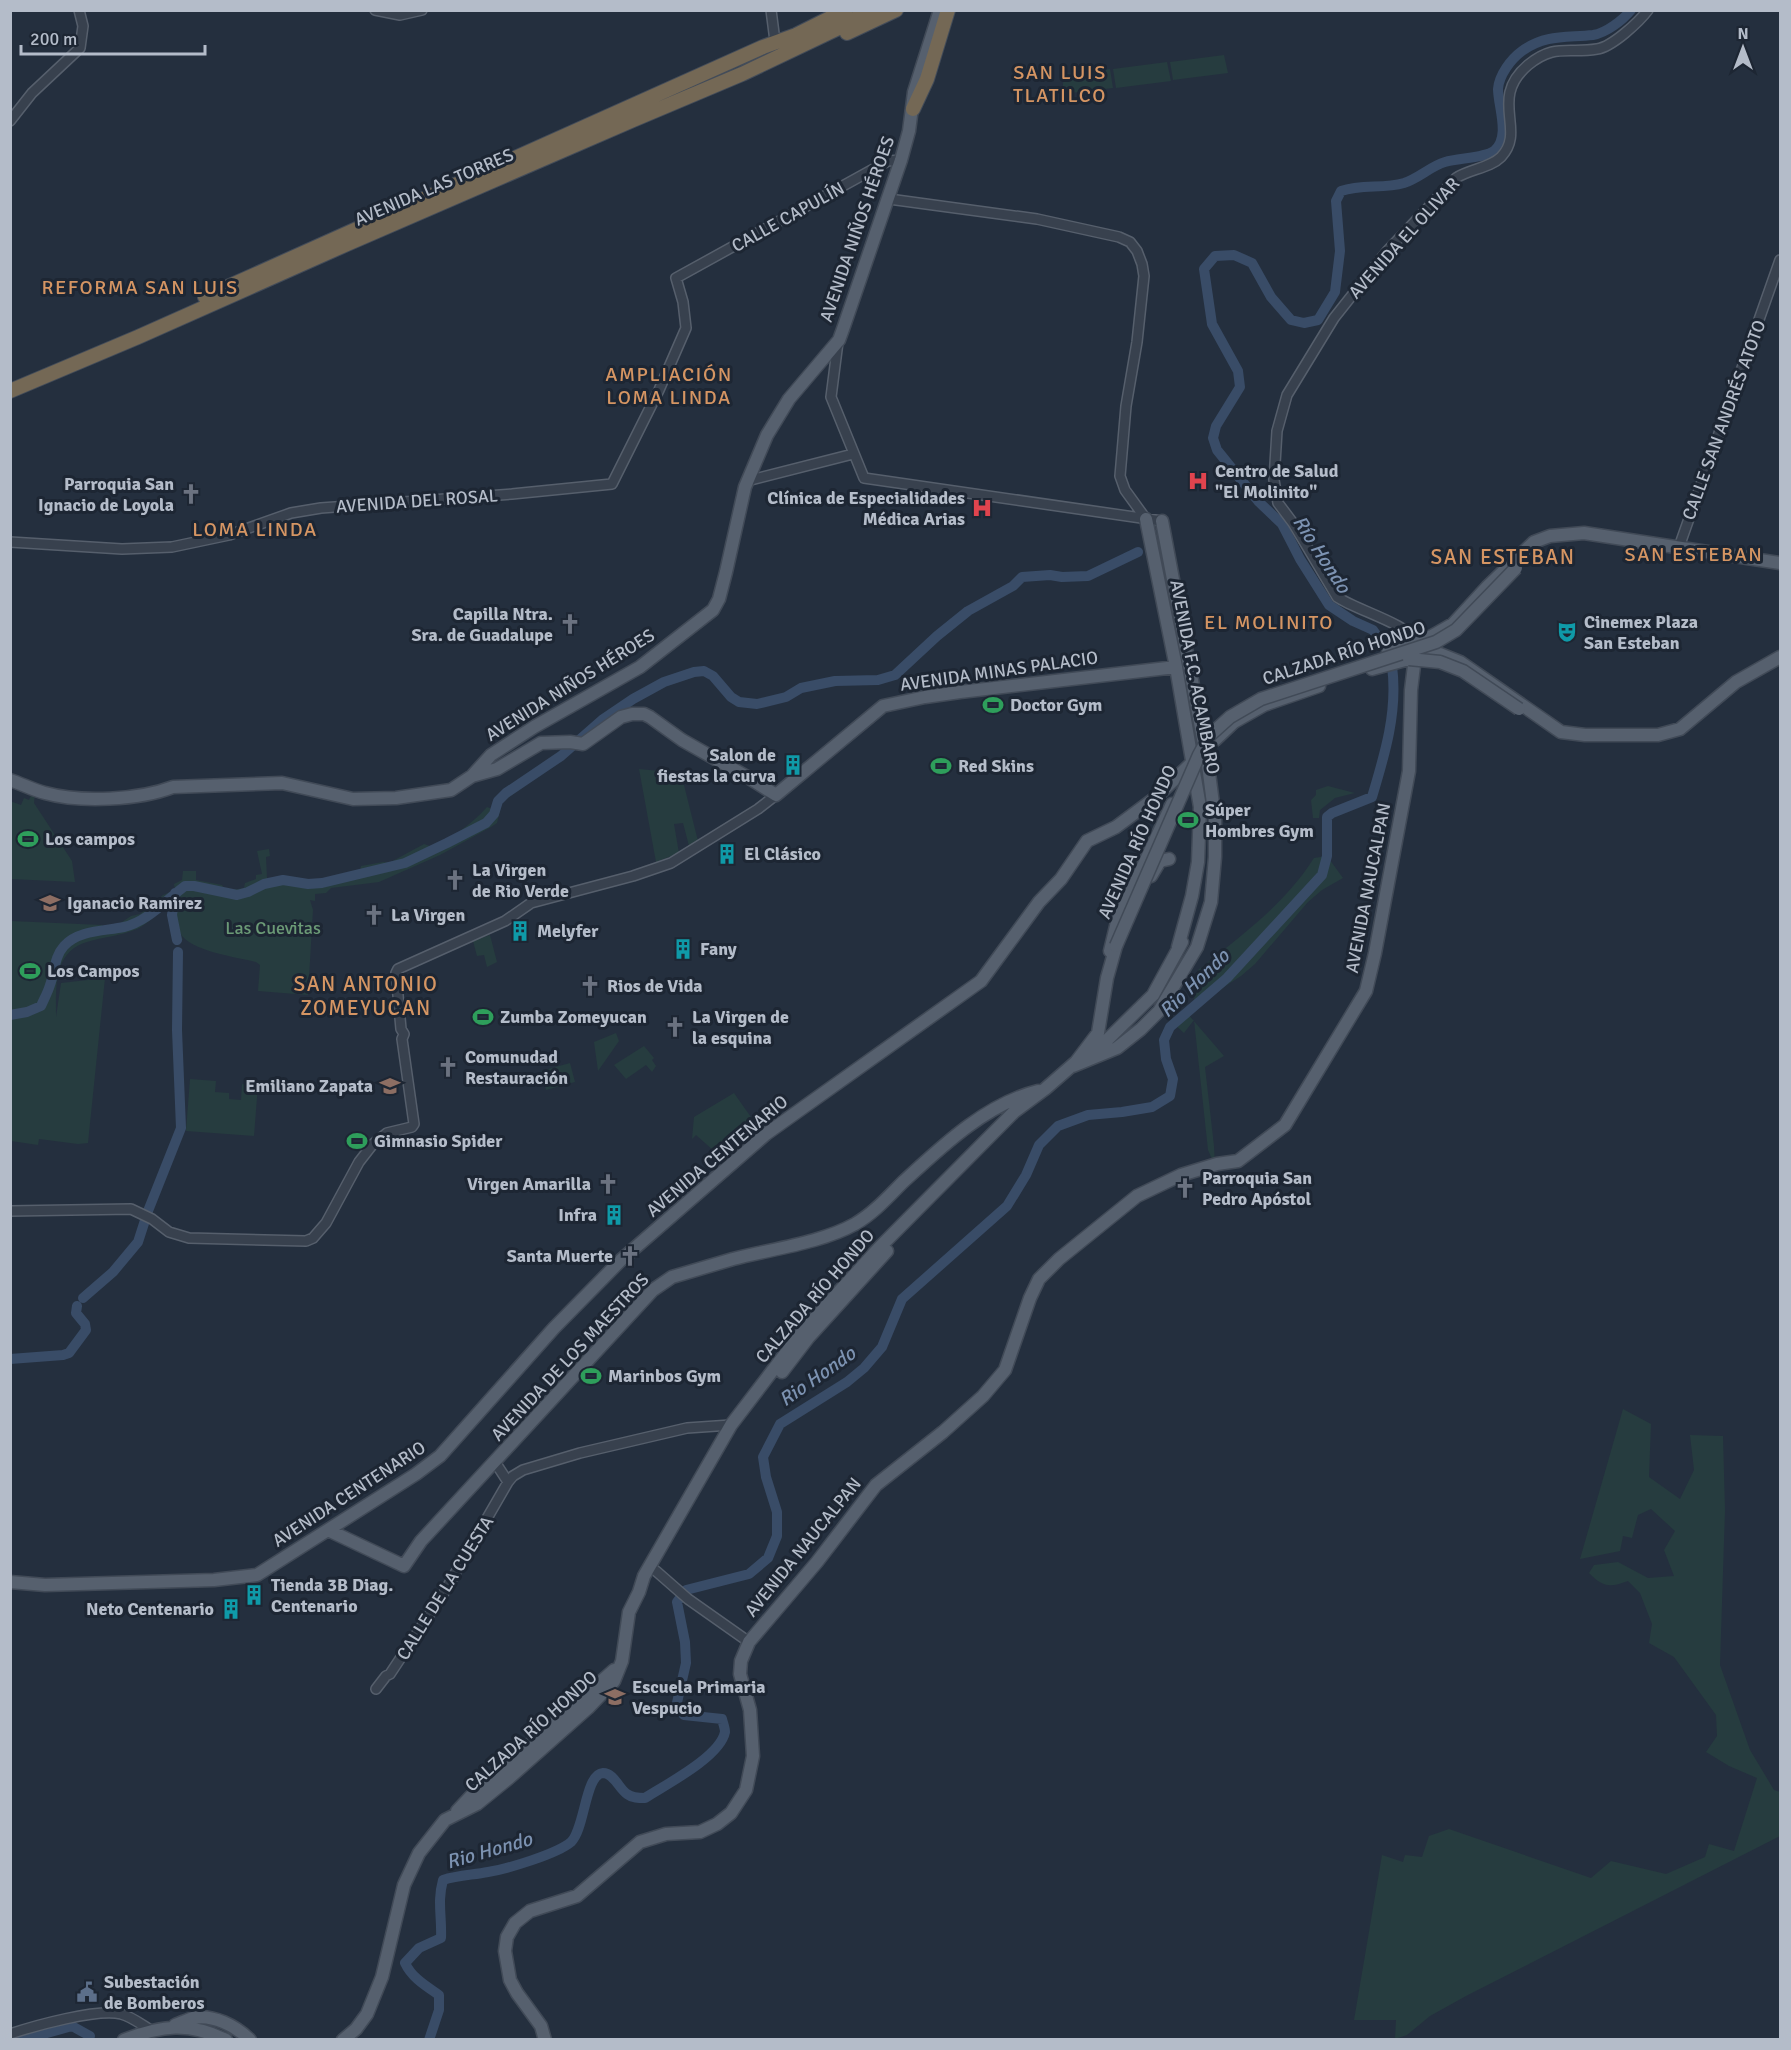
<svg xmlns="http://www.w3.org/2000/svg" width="1791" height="2050" font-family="Signika,sans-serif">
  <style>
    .green { fill: #263c3f }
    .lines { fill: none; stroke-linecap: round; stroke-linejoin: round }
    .stream { stroke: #394c67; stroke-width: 1.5 }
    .river { stroke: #394c67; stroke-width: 10 }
    .minor-casing { stroke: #565f6c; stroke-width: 12 }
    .major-casing { stroke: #414a57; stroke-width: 15 }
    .highway-casing { stroke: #434c59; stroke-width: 16 }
    .minor { stroke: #38414e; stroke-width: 9 }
    .major { stroke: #56606e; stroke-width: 12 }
    .highway { stroke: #746855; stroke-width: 14 }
    .major-bridge-casing { stroke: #414a57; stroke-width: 15; stroke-linecap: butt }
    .major-bridge { stroke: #56606e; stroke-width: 12 }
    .labels { text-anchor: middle; stroke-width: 6; stroke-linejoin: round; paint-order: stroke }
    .street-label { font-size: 18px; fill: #b4bcc9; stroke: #1d2633 }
    .poi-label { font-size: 18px; font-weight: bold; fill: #b4bcc9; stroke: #1d2633; text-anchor: start }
    .park-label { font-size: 18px; fill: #6b9a76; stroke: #1d2633 }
    .neighbourhood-label { font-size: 20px; letter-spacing: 1.5px; fill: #d59563; stroke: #1d2633 }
    .water-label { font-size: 20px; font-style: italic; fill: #7c92b1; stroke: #1d2633 }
    .quarter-label { font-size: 21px; letter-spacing: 1.5px; fill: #d59563; stroke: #1d2633 }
  </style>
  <rect width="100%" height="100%" fill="#242f3e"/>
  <path class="green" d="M1224 55 1228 73 1173 80 1170 62Z
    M1167 62 1171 81 1116 88 1113 69Z
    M1110 69 1113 88 1062 94 1064 74Z
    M568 746 576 749 502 802 497 823 491 827 440 855 379 882 331 888 326 893 315 894V901L310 900 313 910 308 995 258 991 260 965 256 962C236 957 190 951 180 933L183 940 178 939 173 915 176 896C166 905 149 924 137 929 121 936 103 937 87 942 53 952 56 987 56 1017L61 983 105 978 88 1143 78 1144 39 1139 38 1145 11 1141V921L102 925 103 929 116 926 131 916 140 914 163 895 175 890 174 884 182 880 183 871H196V880L222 885 225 891 244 888 245 883 256 879V875L262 874 257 851 269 849 270 856 266 857 267 878H271L275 883C287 881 298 885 310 885 326 886 343 881 359 876L361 866 383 862 389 863 424 844 433 847C452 838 473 823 487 807L492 809 496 800 504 792Z
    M639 769 681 773 698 841 689 846 683 823 674 824 679 853 656 862Z
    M1328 786 1355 793 1335 798 1320 810 1319 818H1313L1311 800 1316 795V790Z
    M32 793 35 794 34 803 72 861 75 882 11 879 10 801 21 805 24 798 29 800Z
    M1327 856 1343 878 1322 890 1308 902 1255 964 1241 976 1193 1007 1198 970C1241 936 1284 905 1314 858Z
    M490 935 497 962 487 967 484 955 477 956 473 941Z
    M1187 1013 1224 1056 1205 1067 1214 1146 1215 1166 1208 1150 1194 1020 1184 1033 1174 1024Z
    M616 1033 619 1041 598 1071 594 1042Z
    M644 1046 654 1058 652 1060 656 1066 652 1072 646 1065 626 1079 614 1065Z
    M570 1063 575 1082 546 1090 541 1071Z
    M190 1079 216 1081 215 1092 229 1093V1099L241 1100 242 1084 258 1085 254 1136 186 1131Z
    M734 1093 760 1130 723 1159 696 1135 692 1139 694 1117Z
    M1623 1409 1651 1424 1649 1477 1680 1499 1694 1470 1690 1435 1723 1436 1725 1510 1720 1665 1750 1750 1774 1790 1780 1792V1836L1466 1996 1430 2016 1407 2035 1395 2039 1396 2020H1354L1382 1855 1403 1862 1405 1855 1422 1857 1429 1836 1449 1829 1591 1878 1611 1861 1666 1874 1705 1857 1709 1844 1734 1851 1757 1778 1729 1766 1706 1752 1717 1736 1716 1715 1674 1657 1649 1643 1652 1624 1640 1593 1628 1581C1609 1588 1603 1587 1589 1573L1594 1565 1618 1562 1648 1578 1674 1576 1664 1550 1675 1531 1651 1509 1638 1515 1632 1538 1623 1536 1620 1551 1580 1559Z"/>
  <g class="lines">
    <path class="stream" d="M1373 630 1396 639"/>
    <path class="river" d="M1386 649 1373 630 1353 621 1329 605 1300 559 1282 524 1259 502 1217 450 1213 438 1216 426 1240 387 1238 371 1212 324 1204 269 1215 256 1234 255 1252 263 1271 297 1291 320 1304 323 1318 320 1335 292 1340 251 1336 201 1341 191C1362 184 1383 189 1404 183 1419 178 1431 166 1445 162 1458 158 1485 158 1494 151 1511 137 1498 107 1498 89 1499 75 1511 59 1522 51 1546 34 1567 38 1593 35 1606 33 1623 20 1631 10
      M175 893 172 915 177 940
      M10 1015 27 1012 41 1006C44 999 48 992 50 985 55 972 54 957 64 946 78 930 105 931 124 927 147 922 166 900 185 886H194L237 895 248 892 264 884 283 880 308 884 322 883 405 863 447 843 486 823 494 814 498 801 506 793 561 756 602 720 633 699 664 682 694 672 704 671 713 676 731 697 739 702 757 704 786 697 801 688 835 681 878 680 895 675 937 636 968 611 1013 586 1022 577 1050 575 1062 577 1088 576 1138 552
      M83 1298 113 1272 138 1242 148 1211 181 1128 177 1030 178 952
      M10 1359 63 1355 69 1353 86 1330 85 1324 76 1313 77 1306
      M22 2040 72 2026 90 2036
      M429 2040 439 2010V1995C426 1986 412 1978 405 1963L419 1948 441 1938C442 1916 437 1902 443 1880 458 1875 473 1875 488 1872 507 1869 557 1854 571 1842 585 1829 585 1774 603 1773 614 1773 619 1789 627 1794 632 1798 639 1798 645 1798 665 1785 720 1757 725 1732 725 1728 723 1723 722 1719L684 1715 676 1707 686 1663 685 1642 677 1602 686 1590 749 1574 768 1558 777 1536V1512L766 1477 763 1457 780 1424 847 1382 864 1368 882 1347 902 1299 1007 1206 1026 1175 1039 1145 1058 1126 1088 1115 1122 1112 1152 1107 1170 1096 1173 1079 1166 1059 1164 1040 1170 1027 1227 978 1322 875 1327 856V817L1332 813 1372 797C1385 754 1398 711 1392 666"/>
    <g class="minor-casing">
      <path id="minor" d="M375 10 400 15 422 10
        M771 10 775 41
        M10 121 32 93 80 48 83 26 79 10
        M889 199 1037 219 1119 237 1130 242 1137 251 1142 264 1144 276 1137 342 1126 406 1120 476 1125 490 1146 519
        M838 342 831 397 864 478 1162 521
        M747 481 853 454
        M10 542 122 549 172 547 229 535 291 513 321 508 512 494 612 484 659 390 686 328 683 302 676 278 888 161 901 160
        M1679 547 1780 260
        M1417 642C1408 624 1356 610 1337 597L1293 523 1278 503 1274 480 1277 431 1287 395 1334 318 1388 250 1456 178C1470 169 1490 168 1501 157 1527 130 1488 99 1528 65 1555 43 1568 54 1597 49 1612 47 1639 22 1648 10
        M10 1211 131 1209 152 1219 169 1232 189 1238 306 1241 313 1238 326 1223 359 1162 373 1144 387 1133 412 1127 414 1124 402 1039 404 1034 401 1029 396 973 398 969 505 921 531 903 633 876 671 863 758 809 776 795
        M495 1462 508 1482 513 1476 523 1470 580 1453 687 1428 731 1425
        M656 1571 688 1599 749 1642
        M376 1689 386 1676 390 1674 445 1591 508 1482
        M10 2034C34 2026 98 2008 121 2014 130 2016 141 2024 149 2029"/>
    </g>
    <g class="major-casing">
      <path id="major" d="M1146 519 1176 667 1200 807 1198 862 1192 896 1178 947
        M1388 652 1432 636 1453 624 1487 587 1534 542 1550 536 1584 533 1780 563
        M1404 656 1415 653 1440 654 1460 662 1561 732 1585 735H1658L1680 729 1736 682 1780 657
        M1372 669 1409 659
        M1215 740 1234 722 1264 705 1319 686
        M472 776 491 755 534 727 640 667 713 610 719 599 726 572 745 487 767 435 789 399 839 340 843 329 901 160 909 131 914 92 940 10
        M10 780C22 784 33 790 45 793 81 803 139 800 173 787L282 783 353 799 396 798 451 790 472 776 497 769 541 743 570 742 583 744 621 717 632 714H644L650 717 682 740 749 778 776 795 883 706 925 697 960 692 1176 667
        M1151 876 1160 861 1169 859
        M1110 951 1117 922 1172 804
        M1084 1057 1104 1043 1153 995 1182 942
        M1073 1066 1117 1048 1141 1029 1159 1011 1197 947 1211 902 1215 857V819L1208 765 1162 521
        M782 1372 808 1338 887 1251
        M328 1530 404 1566 421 1541 653 1290 672 1277C693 1271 713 1265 733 1259 771 1249 821 1243 855 1224 874 1213 889 1196 903 1182 942 1146 986 1104 1038 1091
        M10 1582 45 1585 214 1580 257 1575 416 1474 440 1456 554 1328 621 1260 766 1134 981 981 1039 902 1061 879 1087 841 1116 827 1155 798 1199 756
        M457 1811 470 1797 614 1670
        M175 2025C181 2023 187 2020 193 2018 213 2014 236 2026 250 2040
        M124 2040C162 2025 189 2022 226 2040
        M343 2040 356 2029 367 2014 382 1977 404 1885 419 1853 445 1820 477 1804 509 1778 588 1708 614 1681 622 1661 629 1612 639 1592 644 1576 731 1425 802 1332 878 1249 1014 1112 1045 1089 1076 1062 1098 1033 1107 978 1116 946
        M545 2040 541 2026 517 1993 510 1980 505 1951 507 1937 515 1923 530 1911 577 1896 640 1842 666 1834 700 1832 717 1824 731 1813 746 1790 753 1756 750 1710 740 1674 741 1661 749 1642 817 1562 876 1485 943 1432 983 1396 1005 1370 1030 1298 1039 1279 1059 1259 1137 1196 1181 1175 1217 1164 1238 1161 1285 1125 1366 991 1375 953 1409 771 1411 690 1416 649"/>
    </g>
    <g class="highway-casing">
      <path id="highway" d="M847 33 896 10
        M913 109 927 79 948 10
        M205 297 763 47 796 35 846 10
        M10 391 138 337 347 244 633 120 742 74 849 23 869 10"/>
    </g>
    <use href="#minor" class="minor"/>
    <use href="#major" class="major"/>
    <use href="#highway" class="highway"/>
    <g class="major-bridge-casing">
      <path id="major-bridge" d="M1409 659 1440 662 1463 671 1519 709
        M1116 946 1199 755 1210 735 1230 717 1261 699 1436 642 1456 630 1516 568"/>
    </g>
    <use href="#major-bridge" class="major-bridge"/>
  </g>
  <defs>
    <g id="hospital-bare" transform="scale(1.62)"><path d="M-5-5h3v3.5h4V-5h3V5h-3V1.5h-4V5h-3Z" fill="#e0444e" stroke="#1d2633" stroke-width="2.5" paint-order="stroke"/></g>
    <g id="church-bare" transform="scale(1.62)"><path d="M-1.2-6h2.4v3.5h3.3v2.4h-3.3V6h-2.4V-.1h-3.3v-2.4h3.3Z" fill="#6b7280" stroke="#1d2633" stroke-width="2.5" paint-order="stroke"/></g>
    <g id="theatre-bare" transform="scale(1.62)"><path d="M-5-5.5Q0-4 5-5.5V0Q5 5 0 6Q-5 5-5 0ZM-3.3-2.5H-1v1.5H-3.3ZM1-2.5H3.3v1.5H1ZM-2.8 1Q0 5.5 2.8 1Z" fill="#0f9aa8" stroke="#1d2633" stroke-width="2.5" paint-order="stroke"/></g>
    <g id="stadium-bare" transform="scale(1.62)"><path d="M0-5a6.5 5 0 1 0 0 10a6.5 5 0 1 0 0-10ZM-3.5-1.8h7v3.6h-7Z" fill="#2e9e5b" stroke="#1d2633" stroke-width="2.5" paint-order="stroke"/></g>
    <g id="building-bare" transform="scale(1.62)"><path d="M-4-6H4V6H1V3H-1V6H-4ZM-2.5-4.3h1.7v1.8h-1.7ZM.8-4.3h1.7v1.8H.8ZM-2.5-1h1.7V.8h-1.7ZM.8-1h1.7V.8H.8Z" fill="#0f9aa8" stroke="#1d2633" stroke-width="2.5" paint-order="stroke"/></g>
    <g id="school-bare" transform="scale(1.62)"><path d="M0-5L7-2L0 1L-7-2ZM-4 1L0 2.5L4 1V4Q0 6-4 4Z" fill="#8d6e63" stroke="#1d2633" stroke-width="2.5" paint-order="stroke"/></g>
    <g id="civic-bare" transform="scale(1.62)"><path d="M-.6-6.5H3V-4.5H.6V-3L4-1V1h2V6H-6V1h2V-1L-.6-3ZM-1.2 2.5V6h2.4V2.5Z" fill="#5c6f8a" stroke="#1d2633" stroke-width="2.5" paint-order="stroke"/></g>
  </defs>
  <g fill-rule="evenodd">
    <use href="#hospital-bare" x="1198" y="481"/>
    <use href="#church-bare" x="191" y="494"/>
    <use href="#hospital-bare" x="982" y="508"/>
    <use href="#church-bare" x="570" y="624"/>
    <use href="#theatre-bare" x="1567" y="632"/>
    <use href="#stadium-bare" x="993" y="705"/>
    <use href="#building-bare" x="793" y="765"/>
    <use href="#stadium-bare" x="941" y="766"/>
    <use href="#stadium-bare" x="1188" y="820"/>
    <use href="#stadium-bare" x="28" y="839"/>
    <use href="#building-bare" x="727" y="854"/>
    <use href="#church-bare" x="455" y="880"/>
    <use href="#school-bare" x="50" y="903"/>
    <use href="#church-bare" x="374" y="915"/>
    <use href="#building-bare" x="520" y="931"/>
    <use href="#building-bare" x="683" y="949"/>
    <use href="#stadium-bare" x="30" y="971"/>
    <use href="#church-bare" x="590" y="986"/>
    <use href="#stadium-bare" x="483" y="1017"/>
    <use href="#church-bare" x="675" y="1027"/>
    <use href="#church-bare" x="448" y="1067"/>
    <use href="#school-bare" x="390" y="1086"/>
    <use href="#stadium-bare" x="357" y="1141"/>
    <use href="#church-bare" x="608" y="1184"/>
    <use href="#church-bare" x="1185" y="1188"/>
    <use href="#building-bare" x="614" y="1215"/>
    <use href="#church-bare" x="630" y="1256"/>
    <use href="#stadium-bare" x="591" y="1376"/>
    <use href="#building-bare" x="254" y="1595"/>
    <use href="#building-bare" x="231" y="1609"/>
    <use href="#school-bare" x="615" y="1697"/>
    <use href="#civic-bare" x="87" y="1992"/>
  </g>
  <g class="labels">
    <g class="street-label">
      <text transform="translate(434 187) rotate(-23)" y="6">AVENIDA LAS TORRES</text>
      <text transform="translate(788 217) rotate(-29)" y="6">CALLE CAPULÍN</text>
      <text transform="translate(857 229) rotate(-71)" y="6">AVENIDA NIÑOS HÉROES</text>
      <text transform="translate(1404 238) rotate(-48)" y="6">AVENIDA EL OLIVAR</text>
      <text transform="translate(1724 420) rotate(-70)" y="6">CALLE SAN ANDRÉS ATOTO</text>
      <text transform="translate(417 501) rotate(-4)" y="6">AVENIDA DEL ROSAL</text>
      <text transform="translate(1344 653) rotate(-18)" y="6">CALZADA RÍO HONDO</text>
      <text transform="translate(999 671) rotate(-8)" y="6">AVENIDA MINAS PALACIO</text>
      <text transform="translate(1195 677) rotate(79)" y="6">AVENIDA F.C. ACAMBARO</text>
      <text transform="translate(570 685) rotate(-32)" y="6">AVENIDA NIÑOS HÉROES</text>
      <text transform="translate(1137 842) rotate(-66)" y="6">AVENIDA RÍO HONDO</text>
      <text transform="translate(1368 888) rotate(-79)" y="6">AVENIDA NAUCALPAN</text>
      <text transform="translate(717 1156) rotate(-40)" y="6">AVENIDA CENTENARIO</text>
      <text transform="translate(815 1296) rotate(-49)" y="6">CALZADA RÍO HONDO</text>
      <text transform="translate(570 1357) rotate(-47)" y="6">AVENIDA DE LOS MAESTROS</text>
      <text transform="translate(349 1494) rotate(-33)" y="6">AVENIDA CENTENARIO</text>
      <text transform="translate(803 1547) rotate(-51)" y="6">AVENIDA NAUCALPAN</text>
      <text transform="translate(445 1588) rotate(-58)" y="6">CALLE DE LA CUESTA</text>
      <text transform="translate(531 1731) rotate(-42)" y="6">CALZADA RÍO HONDO</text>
    </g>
    <g class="poi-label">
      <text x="1215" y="477">Centro de Salud<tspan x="1215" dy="21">"El Molinito"</tspan></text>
      <text x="174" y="490" text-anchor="end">Parroquia San<tspan x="174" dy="21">Ignacio de Loyola</tspan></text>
      <text x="965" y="504" text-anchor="end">Clínica de Especialidades<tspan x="965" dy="21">Médica Arias</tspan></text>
      <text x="553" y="620" text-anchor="end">Capilla Ntra.<tspan x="553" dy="21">Sra. de Guadalupe</tspan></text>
      <text x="1584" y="628">Cinemex Plaza<tspan x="1584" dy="21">San Esteban</tspan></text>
      <text x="1010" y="711">Doctor Gym</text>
      <text x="776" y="761" text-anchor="end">Salon de<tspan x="776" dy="21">fiestas la curva</tspan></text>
      <text x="958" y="772">Red Skins</text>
      <text x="1205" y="816">Súper<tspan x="1205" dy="21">Hombres Gym</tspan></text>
      <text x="45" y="845">Los campos</text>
      <text x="744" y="860">El Clásico</text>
      <text x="472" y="876">La Virgen<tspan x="472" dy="21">de Rio Verde</tspan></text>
      <text x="67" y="909">Iganacio Ramirez</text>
      <text x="391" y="921">La Virgen</text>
      <text x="537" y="937">Melyfer</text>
      <text x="700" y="955">Fany</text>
      <text x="47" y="977">Los Campos</text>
      <text x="607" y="992">Rios de Vida</text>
      <text x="500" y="1023">Zumba Zomeyucan</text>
      <text x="692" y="1023">La Virgen de<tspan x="692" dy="21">la esquina</tspan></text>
      <text x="465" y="1063">Comunudad<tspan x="465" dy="21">Restauración</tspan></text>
      <text x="373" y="1092" text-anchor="end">Emiliano Zapata</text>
      <text x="374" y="1147">Gimnasio Spider</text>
      <text x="1202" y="1184">Parroquia San<tspan x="1202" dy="21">Pedro Apóstol</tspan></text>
      <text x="591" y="1190" text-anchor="end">Virgen Amarilla</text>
      <text x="597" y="1221" text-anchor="end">Infra</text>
      <text x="613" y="1262" text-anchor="end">Santa Muerte</text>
      <text x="608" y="1382">Marinbos Gym</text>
      <text x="271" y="1591">Tienda 3B Diag.<tspan x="271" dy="21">Centenario</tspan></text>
      <text x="214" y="1615" text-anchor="end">Neto Centenario</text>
      <text x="632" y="1693">Escuela Primaria<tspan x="632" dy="21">Vespucio</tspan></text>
      <text x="104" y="1988">Subestación<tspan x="104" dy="21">de Bomberos</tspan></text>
    </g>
    <g class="park-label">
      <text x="273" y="934">Las Cuevitas</text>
    </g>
    <g class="neighbourhood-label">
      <text x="1060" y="79">SAN LUIS<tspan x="1060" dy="23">TLATILCO</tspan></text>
      <text x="140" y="294">REFORMA SAN LUIS</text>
      <text x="669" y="381">AMPLIACIÓN<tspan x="669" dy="23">LOMA LINDA</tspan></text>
      <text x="255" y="536">LOMA LINDA</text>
      <text x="1694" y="561">SAN ESTEBAN</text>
      <text x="1269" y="629">EL MOLINITO</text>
    </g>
    <g class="water-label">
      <text transform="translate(1322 554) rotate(57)" y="7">Río Hondo</text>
      <text transform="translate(1194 983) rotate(-44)" y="7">Rio Hondo</text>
      <text transform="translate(817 1376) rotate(-35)" y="7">Rio Hondo</text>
      <text transform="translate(489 1850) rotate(-16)" y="7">Rio Hondo</text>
    </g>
    <g class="quarter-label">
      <text x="1503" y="564">SAN ESTEBAN</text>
      <text x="366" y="991">SAN ANTONIO<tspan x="366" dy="24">ZOMEYUCAN</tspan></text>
    </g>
  </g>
  <rect width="1791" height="2050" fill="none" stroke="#b4bcc9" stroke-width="24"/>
  <g transform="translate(1743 48)" stroke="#1d2633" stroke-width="4.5" paint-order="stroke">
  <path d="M0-4.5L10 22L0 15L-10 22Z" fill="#b4bcc9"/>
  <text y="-9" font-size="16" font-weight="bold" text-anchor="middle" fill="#b4bcc9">N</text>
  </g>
  <path d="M21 45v9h184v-9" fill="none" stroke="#b4bcc9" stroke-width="3"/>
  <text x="30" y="45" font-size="18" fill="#b4bcc9" stroke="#1d2633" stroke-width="4.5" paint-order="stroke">200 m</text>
</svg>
